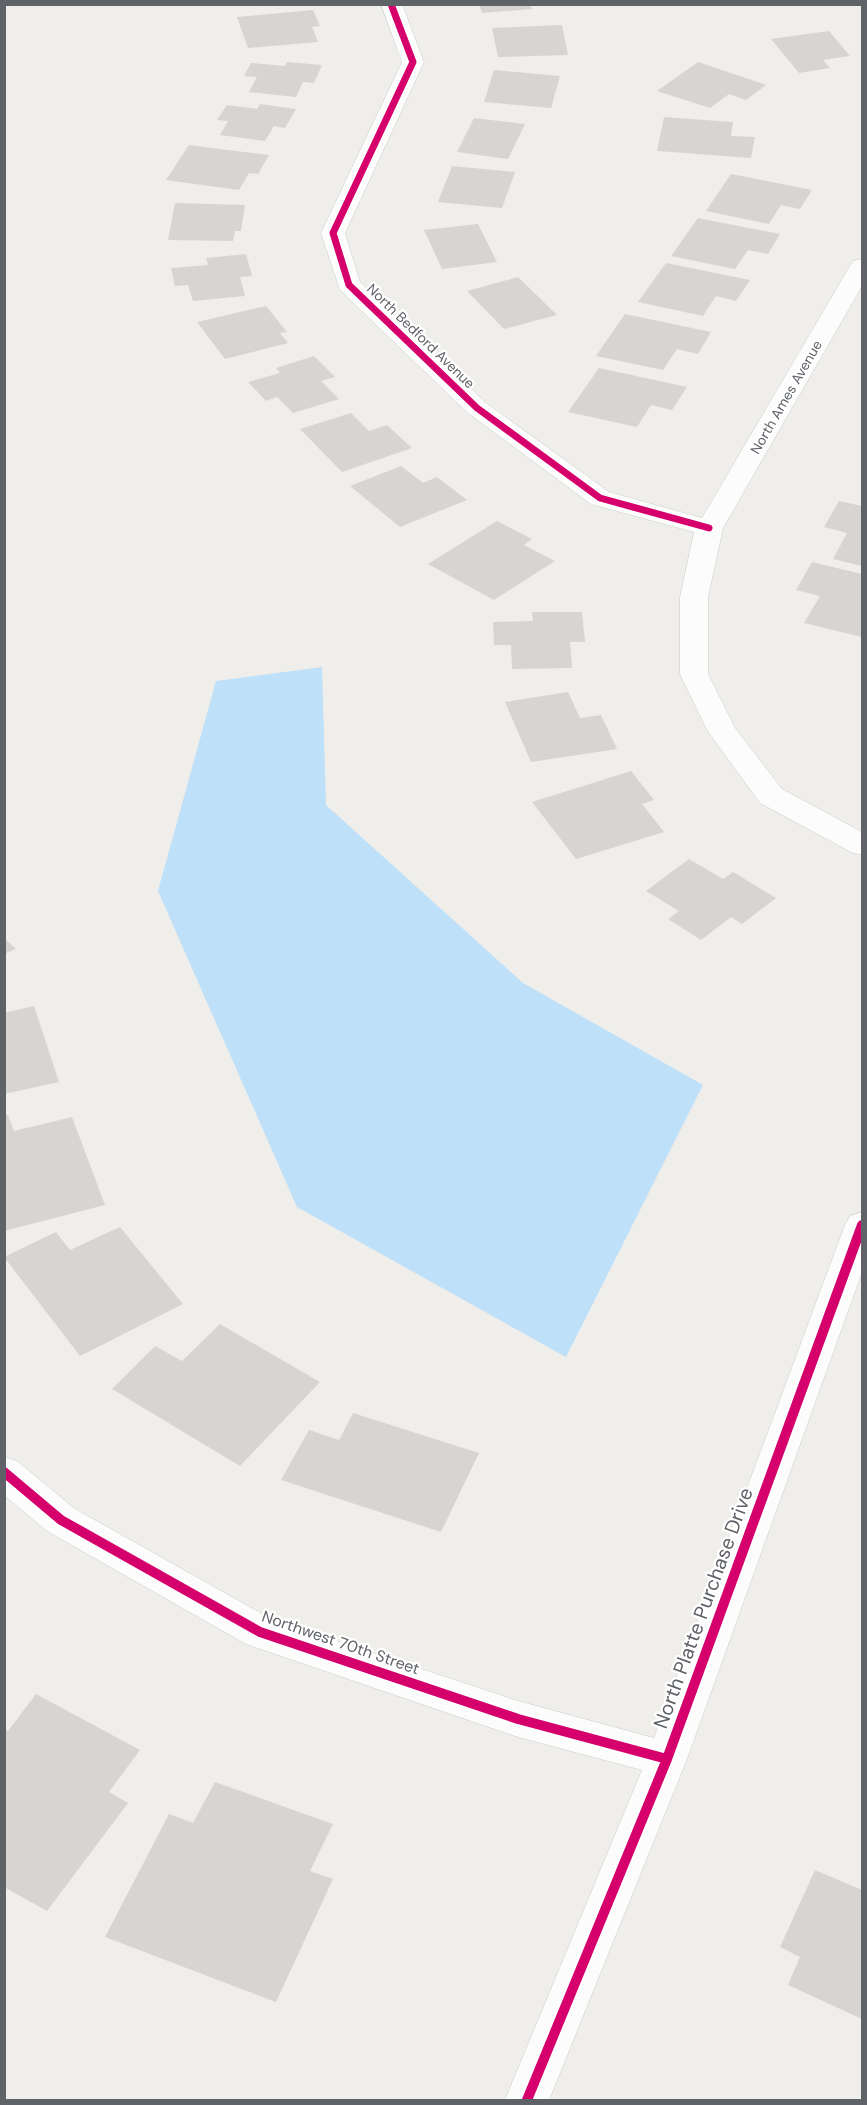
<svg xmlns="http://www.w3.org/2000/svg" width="867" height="2105" font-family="'DM Sans',sans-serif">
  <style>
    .water { fill: #bfe0f9 }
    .building { fill: #d6d5d3 }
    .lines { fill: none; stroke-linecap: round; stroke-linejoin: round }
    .minor-casing { stroke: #cbcccc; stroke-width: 1 }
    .minor { fill: #fdfcfc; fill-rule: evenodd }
    .cycleway-far1-casing { stroke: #fff; stroke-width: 10 }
    .cycleway-casing { stroke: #fff; stroke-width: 14 }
    .cycleway-far1 { stroke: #d6006c; stroke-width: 7 }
    .cycleway { stroke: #d6006c; stroke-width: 10 }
    .labels { text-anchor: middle; stroke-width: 4.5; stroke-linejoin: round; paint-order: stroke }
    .far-street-label { font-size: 14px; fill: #5f6368; stroke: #fff }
    .street-label { font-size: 16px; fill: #5f6368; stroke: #fff }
    .near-street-label { font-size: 20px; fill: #5f6368; stroke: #fff }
  </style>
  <rect width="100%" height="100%" fill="#efeeea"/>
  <path class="water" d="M322 667 326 805 523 983 703 1085 566 1357 297 1207 158 891 216 681Z"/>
  <path class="building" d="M479 4H530L532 9 482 13Z
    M313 10 320 26 312 27 318 42 248 48 237 17Z
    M562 25 568 55 498 57 492 28Z
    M829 31 850 56 823 60 830 68 799 73 771 39Z
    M287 62 322 65 314 83 303 82 296 97 249 92 257 77 244 76 251 63 285 66Z
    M698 62 766 85 746 100 729 94 710 108 657 91Z
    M494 70 560 76 551 108 484 102Z
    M260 104 296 109 285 128 274 126 265 141 220 135 228 121 217 120 227 105 257 109Z
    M664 117 733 122 731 136 755 137 751 158 657 151Z
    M474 118 525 124 508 159 457 152Z
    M189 145 269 155 258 174 249 173 239 190 166 180Z
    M452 166 515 172 502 208 438 202Z
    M731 174 812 190 800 209 781 205 769 224 706 211Z
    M175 203 245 205 241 231H235L233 241 168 240Z
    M698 218 780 234 768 254 748 250 735 269 671 256Z
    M478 224 497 262 442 269 424 230Z
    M246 254 252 276 240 277 245 296 193 301 188 285 175 286 171 268 208 265 206 258Z
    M666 263 750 280 736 301 716 296 703 316 638 302Z
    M518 277 557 315 504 329 467 291Z
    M266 306 287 332 280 333 288 343 225 359 197 322Z
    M625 314 711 332 698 354 677 349 663 370 596 356Z
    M314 356 335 377 321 381 339 399 293 413 277 397 266 401 248 382 280 373 276 368Z
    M599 368 687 387 672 410 651 405 637 427 568 412Z
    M351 413 369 431 387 425 412 448 342 472 300 429Z
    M401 466 423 483 437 477 467 500 400 527 350 486Z
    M839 501 862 506V566L833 559 847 533 824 527Z
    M497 521 532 539 524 545 555 561 494 600 428 564Z
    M812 562 862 574V637L804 623 820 596 796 590Z
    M532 612H582L585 642H570L572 668 512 669 511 645H494L493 622 533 621Z
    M568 692 580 718 601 715 617 749 531 762 505 702Z
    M631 771 654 800 642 804 664 832 576 859 532 802Z
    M689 859 723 879 733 872 776 898 742 924 731 917 701 940 668 919 679 911 646 891Z
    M4 938 16 949 4 954Z
    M34 1006 59 1082 4 1094V1013Z
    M4 1115H8L14 1131 72 1117 105 1205 4 1231Z
    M120 1227 183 1304 80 1356 4 1257 56 1232 70 1250Z
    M220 1324 320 1382 240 1466 112 1389 155 1346 182 1361Z
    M353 1413 479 1453 441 1532 281 1480 309 1430 339 1440Z
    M36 1694 140 1750 109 1792 128 1803 47 1911 4 1887V1729L8 1731Z
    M215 1782 333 1824 310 1871 333 1879 276 2002 105 1937 169 1814 193 1823Z
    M815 1870 862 1890V2019L788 1985 800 1957 780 1947Z"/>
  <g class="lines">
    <g class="minor-casing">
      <path id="minor" d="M381 4H402L424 62 345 233 360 282 486 403 609 492 702 518 850 266 853 261 862 259V286L723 528 708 597V674L735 728 782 789 862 832V855L851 852 760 803 707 730 680 674V597L694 532 591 504 468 413 340 290 321 233 402 62Z
        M862 1212V1272L687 1759 549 2100H505L642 1770 518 1737 246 1644 47 1531 4 1495V1457L17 1461 75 1509 273 1620 518 1701 654 1738 845 1225 850 1216Z"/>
    </g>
    <use href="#minor" class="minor"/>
    <g class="cycleway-far1-casing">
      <path id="cycleway-far1" d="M391 4 413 62 333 233 349 285 477 408 600 498 709 528"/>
    </g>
    <g class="cycleway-casing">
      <path id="cycleway" d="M4 1472 61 1520 260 1632 518 1719 667 1759
        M527 2100 667 1759 862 1225"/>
    </g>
    <use href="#cycleway-far1" class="cycleway-far1"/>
    <use href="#cycleway" class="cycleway"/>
  </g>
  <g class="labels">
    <g class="far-street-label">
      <text transform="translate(421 336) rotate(44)" y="5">North Bedford Avenue</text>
      <text transform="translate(786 397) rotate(-60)" y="5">North Ames Avenue</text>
    </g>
    <g class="street-label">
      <text transform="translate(341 1642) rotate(19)" y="6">Northwest 70th Street</text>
    </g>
    <g class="near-street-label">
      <text transform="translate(703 1608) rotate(-70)" y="7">North Platte Purchase Drive</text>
    </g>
  </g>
  <rect width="867" height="2105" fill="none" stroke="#5f6368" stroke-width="12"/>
</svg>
